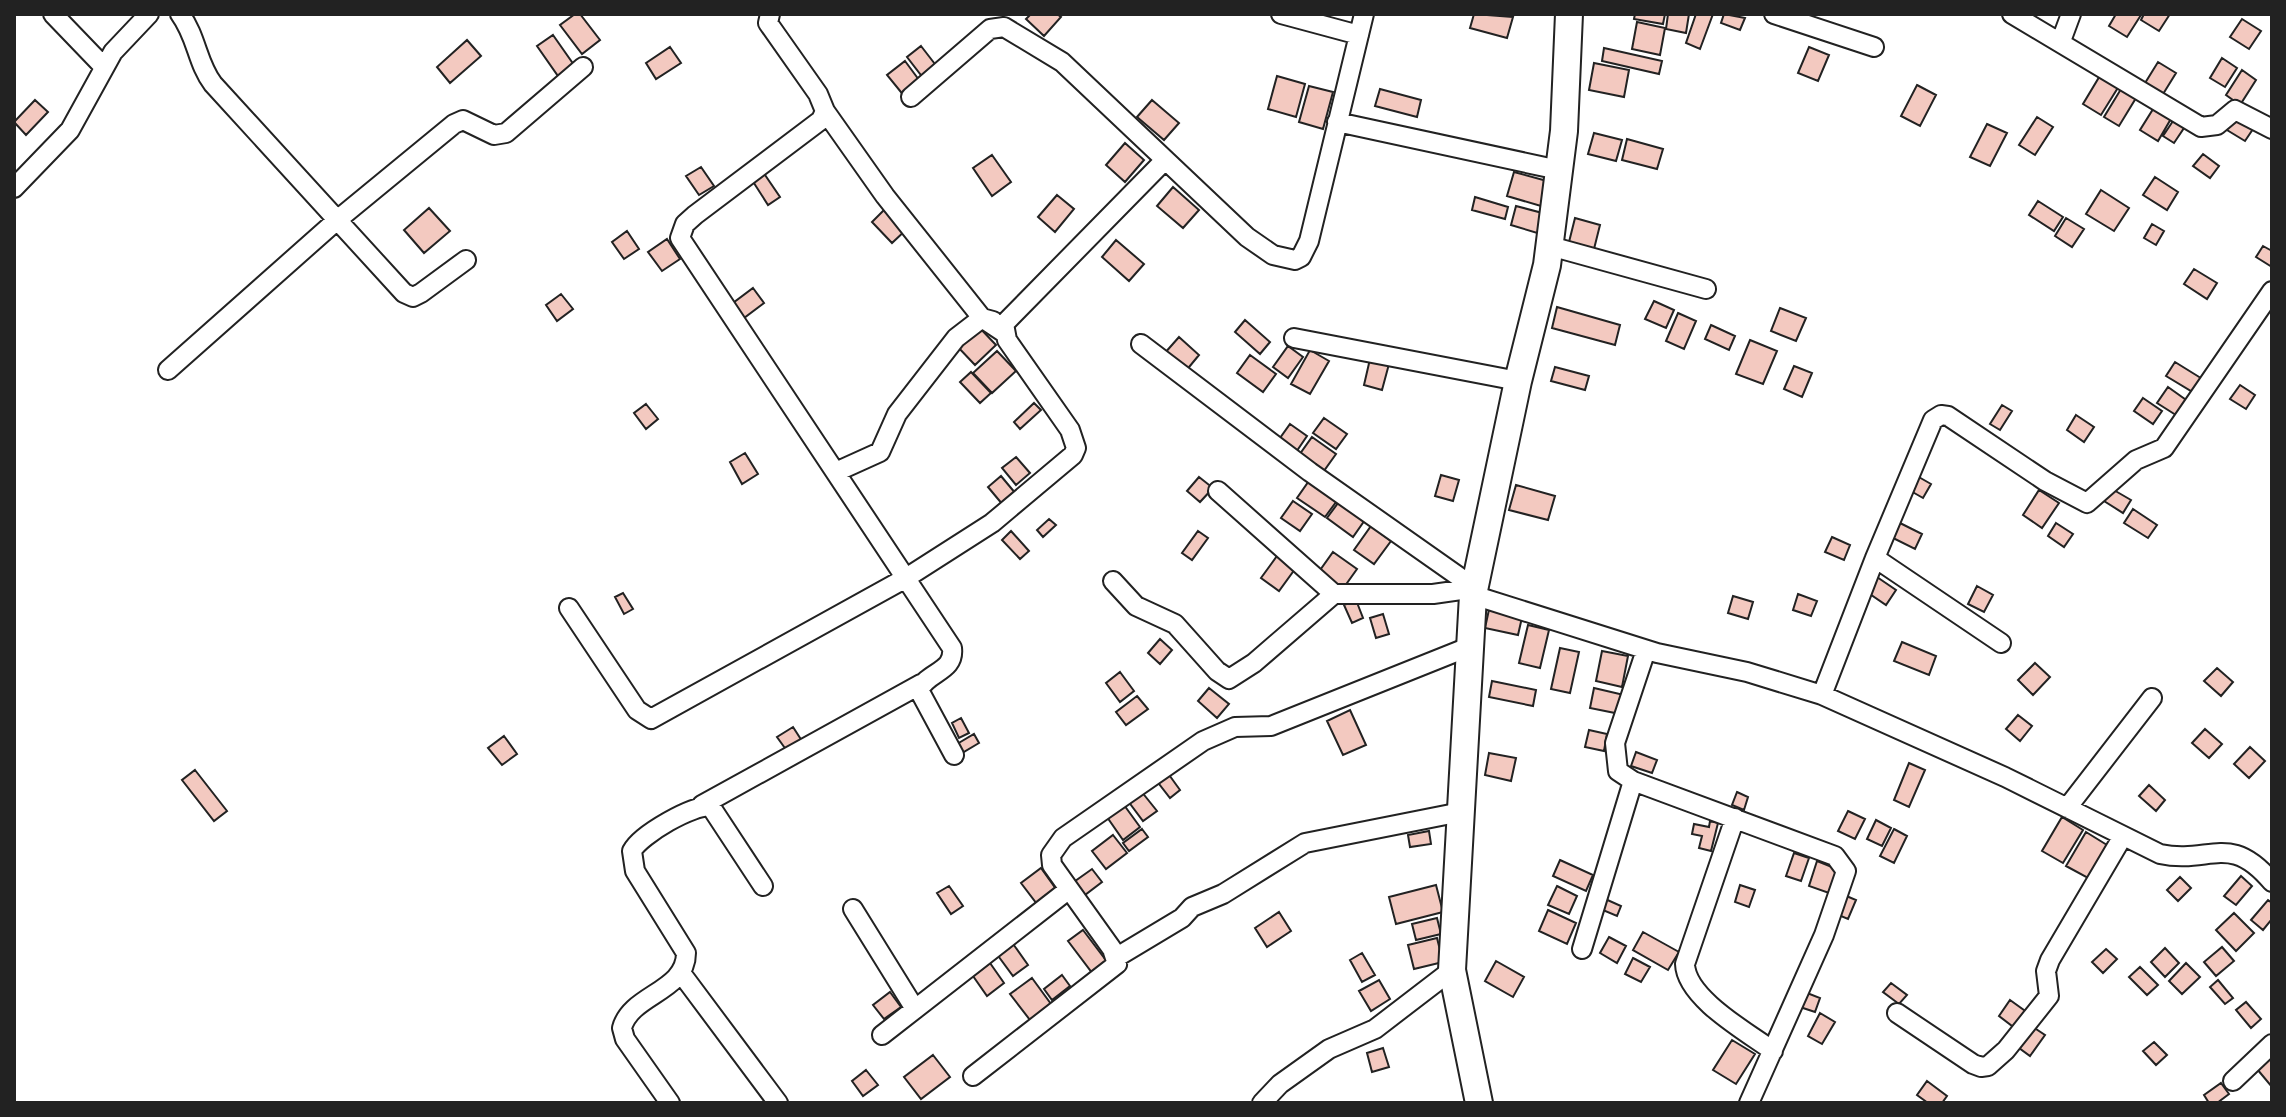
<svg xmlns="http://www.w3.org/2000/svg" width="2286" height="1117" font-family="'Fira Sans Condensed',sans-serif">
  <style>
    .building { fill: #f3c9c0; stroke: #222; stroke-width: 2 }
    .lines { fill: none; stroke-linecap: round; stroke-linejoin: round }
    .street-casing { stroke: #222; stroke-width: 22 }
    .secondary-casing { stroke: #222; stroke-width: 30 }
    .street { stroke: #fff; stroke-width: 18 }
    .secondary { stroke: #fff; stroke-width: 26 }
  </style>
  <rect width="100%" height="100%" fill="#fff"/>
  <path class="building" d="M575 14H580L600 40 582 54 560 25Z
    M1031 14H1057L1061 17 1044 36 1026 19Z
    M1474 14 1513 17 1507 38 1470 28Z
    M1635 14H1665L1663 24 1634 19Z
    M1668 14H1689L1686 33 1666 29Z
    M1696 14H1713L1700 49 1686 43Z
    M1724 14 1745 18 1740 30 1721 23Z
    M2116 14 2141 15 2127 37 2109 26Z
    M2144 14H2170L2159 31 2141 20Z
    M2242 19 2261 31 2249 49 2230 37Z
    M1637 22 1665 28 1660 55 1632 49Z
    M553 35 574 65 558 76 537 46Z
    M467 40 481 56 450 83 437 67Z
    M921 46 938 68 924 79 907 57Z
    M670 47 681 63 656 79 646 63Z
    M1809 47 1829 55 1818 81 1798 73Z
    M1604 48 1662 61 1659 74 1602 61Z
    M2222 58 2237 68 2225 87 2210 78Z
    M905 61 922 84 905 97 887 75Z
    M2158 62 2176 73 2160 99 2142 88Z
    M1594 63 1629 70 1624 97 1589 90Z
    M2242 70 2256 80 2240 105 2226 95Z
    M2101 74 2119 86 2101 115 2083 104Z
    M1277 76 1305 84 1296 117 1268 109Z
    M1917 85 1936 95 1920 126 1901 116Z
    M1309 86 1333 92 1323 129 1299 122Z
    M1380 89 1421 100 1417 117 1375 106Z
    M2121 89 2136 98 2119 126 2104 117Z
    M35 100 48 112 26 135 14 122Z
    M1152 100 1179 123 1164 140 1137 117Z
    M2155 106 2172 117 2158 141 2140 130Z
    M2230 115 2253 129 2245 141 2222 127Z
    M2037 117 2053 127 2035 155 2019 145Z
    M2173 121 2184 128 2174 143 2163 136Z
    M1987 124 2007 133 1990 166 1970 157Z
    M1594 133 1622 140 1616 161 1588 154Z
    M1627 139 1663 149 1657 169 1622 160Z
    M1125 143 1144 160 1125 182 1106 165Z
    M2203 154 2219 166 2210 178 2193 166Z
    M992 155 1011 182 992 196 973 168Z
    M701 167 714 186 699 195 686 176Z
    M763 172 780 197 768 205 752 180Z
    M1514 172 1547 181 1541 206 1507 196Z
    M2155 177 2178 192 2167 210 2143 195Z
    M1173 187 1199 210 1183 228 1157 206Z
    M2101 190 2129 208 2114 231 2086 214Z
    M1057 195 1074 209 1055 232 1038 217Z
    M1475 197 1508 207 1505 219 1472 210Z
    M2038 201 2063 217 2054 231 2029 215Z
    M888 206 908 228 892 243 872 222Z
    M1516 206 1550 215 1544 235 1511 225Z
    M429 208 450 231 424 253 404 230Z
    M1575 218 1600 225 1593 253 1568 246Z
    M2066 218 2084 229 2072 247 2055 236Z
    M2152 224 2164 231 2156 245 2144 238Z
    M627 231 639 249 624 259 612 242Z
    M667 239 680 259 662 271 648 252Z
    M1116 240 1144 264 1129 281 1102 257Z
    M2263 246 2272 251V267L2256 257Z
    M2194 269 2217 283 2207 299 2184 284Z
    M753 288 764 303 740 321 729 306Z
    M561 294 573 309 557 321 546 305Z
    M1654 301 1674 310 1666 328 1645 319Z
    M1557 307 1620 325 1615 345 1552 328Z
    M1780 308 1806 318 1796 341 1771 331Z
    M1678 313 1696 321 1684 349 1666 341Z
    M1245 320 1270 342 1260 354 1235 332Z
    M977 325 996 345 975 365 956 345Z
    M1711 325 1735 336 1729 350 1705 339Z
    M1179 337 1199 355 1185 372 1164 354Z
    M1750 340 1777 351 1763 384 1736 374Z
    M1288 346 1303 357 1288 378 1273 367Z
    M1310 350 1329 361 1310 394 1291 384Z
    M997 351 1016 371 992 393 973 373Z
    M1250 355 1276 374 1263 392 1237 373Z
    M1370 359 1389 364 1382 390 1364 385Z
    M2175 362 2204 380 2196 394 2166 376Z
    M1794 366 1812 373 1802 397 1784 389Z
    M1555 367 1589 376 1585 390 1551 381Z
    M971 372 991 393 980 403 960 382Z
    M2240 385 2255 395 2246 409 2230 399Z
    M2168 387 2189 402 2179 417 2157 403Z
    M2143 398 2162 411 2153 424 2134 411Z
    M1034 403 1041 410 1020 429 1014 422Z
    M646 404 658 419 646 429 634 413Z
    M2002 405 2012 411 2000 430 1990 424Z
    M2076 415 2094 427 2084 442 2067 430Z
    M1324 418 1347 434 1336 449 1313 433Z
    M1290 424 1307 436 1292 458 1275 445Z
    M1312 437 1336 454 1321 475 1297 458Z
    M745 453 758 474 742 484 730 462Z
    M1016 457 1030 473 1016 485 1002 468Z
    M1441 475 1459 480 1453 501 1435 496Z
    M1001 476 1016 494 1003 505 988 487Z
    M1917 476 1931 484 1923 498 1909 490Z
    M1199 477 1213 488 1200 502 1187 491Z
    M1311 478 1339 498 1325 517 1297 498Z
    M1516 485 1555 496 1548 520 1509 510Z
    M2112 489 2131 500 2123 513 2104 501Z
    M2039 490 2059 503 2042 528 2023 515Z
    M1341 499 1367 517 1353 537 1327 518Z
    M1293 501 1312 514 1300 531 1281 518Z
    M2133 509 2157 525 2148 538 2124 523Z
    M1049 519 1056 525 1043 537 1037 530Z
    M1900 523 1922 534 1915 549 1893 538Z
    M2056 523 2073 534 2064 547 2048 536Z
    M1371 526 1391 541 1374 564 1354 550Z
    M1011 531 1029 551 1020 559 1002 540Z
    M1198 531 1208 538 1192 560 1182 553Z
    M1832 537 1850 545 1844 560 1825 552Z
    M1333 552 1357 569 1342 590 1318 573Z
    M1277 556 1295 569 1279 591 1261 578Z
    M1874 575 1896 590 1886 605 1864 590Z
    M1977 586 1993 595 1984 612 1968 604Z
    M623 593 633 609 624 614 615 597Z
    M1798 594 1817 601 1811 616 1793 610Z
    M1733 596 1753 602 1748 619 1728 613Z
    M1356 600 1363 618 1352 623 1344 605Z
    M1490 605 1523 613 1518 635 1485 628Z
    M1383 614 1389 634 1376 638 1370 618Z
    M1528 625 1549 630 1540 668 1519 663Z
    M1160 639 1172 650 1160 664 1148 653Z
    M1902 642 1936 656 1929 675 1894 661Z
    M1560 648 1579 652 1570 693 1551 689Z
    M1602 651 1628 656 1622 687 1596 681Z
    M2035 663 2050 677 2033 695 2018 680Z
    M2217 668 2233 682 2221 696 2204 681Z
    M1120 672 1134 691 1120 702 1106 683Z
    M1492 681 1536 690 1533 706 1489 697Z
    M1209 688 1229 704 1217 718 1198 701Z
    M1594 688 1624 695 1620 714 1590 708Z
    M1137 696 1148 709 1126 725 1116 712Z
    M1350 710 1366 745 1343 755 1327 721Z
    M2018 715 2032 726 2020 741 2006 729Z
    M961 718 969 733 959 738 952 723Z
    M793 727 802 741 787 751 777 737Z
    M2205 729 2222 744 2209 758 2192 743Z
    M1589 730 1607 734 1604 751 1585 747Z
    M974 734 979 743 962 753 957 744Z
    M504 736 517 754 502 765 488 748Z
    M2250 747 2265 761 2249 778 2234 764Z
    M1636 752 1657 760 1652 773 1631 766Z
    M1489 753 1516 758 1511 781 1485 775Z
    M1909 763 1925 770 1909 807 1894 800Z
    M195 770 227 811 214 821 182 780Z
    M1167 772 1180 790 1170 798 1156 780Z
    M2149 785 2165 800 2156 811 2139 796Z
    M1141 791 1157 811 1143 821 1128 801Z
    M1737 792 1748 797 1744 810 1732 805Z
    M1124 805 1140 827 1123 840 1107 817Z
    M1848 811 1865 819 1855 839 1838 831Z
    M2062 817 2083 830 2063 863 2042 851Z
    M1876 820 1891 828 1882 846 1867 839Z
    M1710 821 1718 823 1711 851 1699 848 1702 836 1692 834 1694 824 1709 827Z
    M1142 829 1148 837 1129 851 1123 843Z
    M1894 829 1907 836 1894 863 1880 856Z
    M1429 831 1431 844 1410 847 1408 835Z
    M2086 832 2107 845 2088 878 2066 866Z
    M1113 835 1127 853 1106 869 1092 851Z
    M1794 853 1809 858 1801 881 1786 876Z
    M1560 860 1593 875 1586 891 1553 876Z
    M1817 861 1837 869 1829 893 1809 886Z
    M1041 868 1056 889 1037 904 1021 883Z
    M1092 869 1102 882 1081 898 1071 884Z
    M2241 876 2252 886 2236 905 2224 896Z
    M2180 877 2191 888 2178 901 2167 890Z
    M1436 885 1443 912 1396 924 1389 897Z
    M1740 885 1755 890 1749 907 1735 902Z
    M949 886 963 906 951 914 937 893Z
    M1557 886 1577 896 1569 914 1548 905Z
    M1844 895 1856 900 1848 919 1836 914Z
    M1603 898 1621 906 1617 916 1598 908Z
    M2268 900 2272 903V919L2263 930 2251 920Z
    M1548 910 1576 923 1567 944 1539 931Z
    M1279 912 1291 931 1267 947 1255 928Z
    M2234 913 2254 933 2236 951 2216 930Z
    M1437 918 1441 934 1416 940 1412 924Z
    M1083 930 1108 963 1093 974 1068 941Z
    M1643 932 1679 952 1668 970 1633 950Z
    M1609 937 1626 946 1617 963 1600 953Z
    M1437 938 1443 962 1414 969 1408 945Z
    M1011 941 1028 965 1013 976 996 953Z
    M2222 947 2234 961 2216 976 2204 962Z
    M2165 948 2179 963 2165 977 2151 962Z
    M2106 949 2117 959 2103 973 2092 962Z
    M1362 953 1375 975 1362 982 1350 960Z
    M1633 958 1650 967 1641 982 1625 974Z
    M1496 961 1524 977 1513 997 1485 981Z
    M990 963 1004 983 987 996 973 976Z
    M2186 963 2200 977 2182 994 2169 981Z
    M2140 967 2158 985 2147 995 2129 977Z
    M1062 975 1070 986 1052 1000 1044 989Z
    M1032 978 1051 1004 1030 1020 1010 994Z
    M1379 980 1390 999 1371 1011 1359 991Z
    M2218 980 2233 998 2225 1004 2210 987Z
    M1891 983 1907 995 1899 1004 1883 992Z
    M1802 991 1820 998 1815 1012 1797 1006Z
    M890 992 901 1007 884 1019 873 1005Z
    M2010 1000 2028 1013 2016 1029 1999 1016Z
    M2246 1002 2261 1019 2251 1028 2236 1010Z
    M1820 1013 1835 1022 1822 1044 1808 1036Z
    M2030 1025 2045 1035 2030 1056 2015 1045Z
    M1732 1040 1755 1054 1736 1084 1713 1070Z
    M2154 1042 2167 1055 2156 1065 2143 1051Z
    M1383 1048 1389 1067 1372 1072 1367 1053Z
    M933 1055 950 1077 921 1099 904 1077Z
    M2270 1057 2272 1060V1087L2257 1069Z
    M866 1070 878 1085 863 1096 852 1081Z
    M1927 1081 1947 1096 1942 1103H1928L1917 1095Z
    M2221 1083 2229 1094 2217 1103H2209L2204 1095Z"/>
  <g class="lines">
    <g class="street-casing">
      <path id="street" d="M53 14 104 67
        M180 14C197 37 197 63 213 84L404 293 413 297 421 293 466 260
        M770 14 768 23 818 94 825 111 821 120 695 215 685 224 680 238 952 648C955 672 928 671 919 690L954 755
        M1281 14 1359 35
        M1774 14 1874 47
        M2012 14 2201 127 2217 125 2235 110 2272 129
        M2061 41 2071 14
        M911 97 990 29 1004 27 1062 62 1247 237 1273 255 1295 260 1301 257 1309 241 1364 14
        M825 111 885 196 982 318 1003 332
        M1337 122 1559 170
        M14 188 70 130 113 52 149 14
        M1550 246 1706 289
        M1294 338 1518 381
        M1141 344 1310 472 1475 588
        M168 370 336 221 454 124 463 120 494 135 506 133 583 67
        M838 471 880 452 897 414 956 338 982 318 993 321
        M1218 491 1334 594H1433L1475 588
        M1875 558 2001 643
        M1113 581 1136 606 1175 624 1217 671 1229 679 1254 663 1334 594
        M1473 595 1657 653 1747 672 1822 695 2005 777 2160 854C2210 865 2229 831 2272 882
        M569 608 637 710 651 719 906 578 992 523 1073 455 1076 448 1070 430 1007 340 1004 324 1165 160
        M1646 650 1615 743 1618 771 1633 781 1835 856 1846 871 1824 935 1749 1103
        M1822 695 1875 558 1933 420 1941 415 1948 416 2045 481 2087 503 2136 460 2164 448 2272 291
        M702 805 921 684
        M2067 808 2152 698
        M1735 818 1685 964C1686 998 1747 1032 1773 1051
        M853 909 915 1009
        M1582 949 1633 781
        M1117 957 1182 918 1192 907 1223 894 1305 843 1461 812
        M681 973 778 1103
        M1897 1013 1973 1064 1981 1067 1988 1066 2006 1050 2049 996 2046 971 2050 960 2123 836
        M882 1035 1068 890
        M973 1076 1117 964 1112 949 1052 865 1051 855 1063 838 1203 741 1235 727 1271 726 1471 646
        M2233 1081 2272 1044
        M670 1103 625 1039 622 1028C631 994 686 992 686 953L635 871 632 851C640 835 695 803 711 807L763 886
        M1262 1103 1280 1084 1329 1049 1375 1029 1452 970"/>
    </g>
    <g class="secondary-casing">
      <path id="secondary" d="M1479 1103 1452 970 1473 595 1518 381 1547 265 1564 131 1569 14"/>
    </g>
    <use href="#street" class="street"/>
    <use href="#secondary" class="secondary"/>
  </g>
  <rect width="2286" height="1117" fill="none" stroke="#222222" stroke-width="32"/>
</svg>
